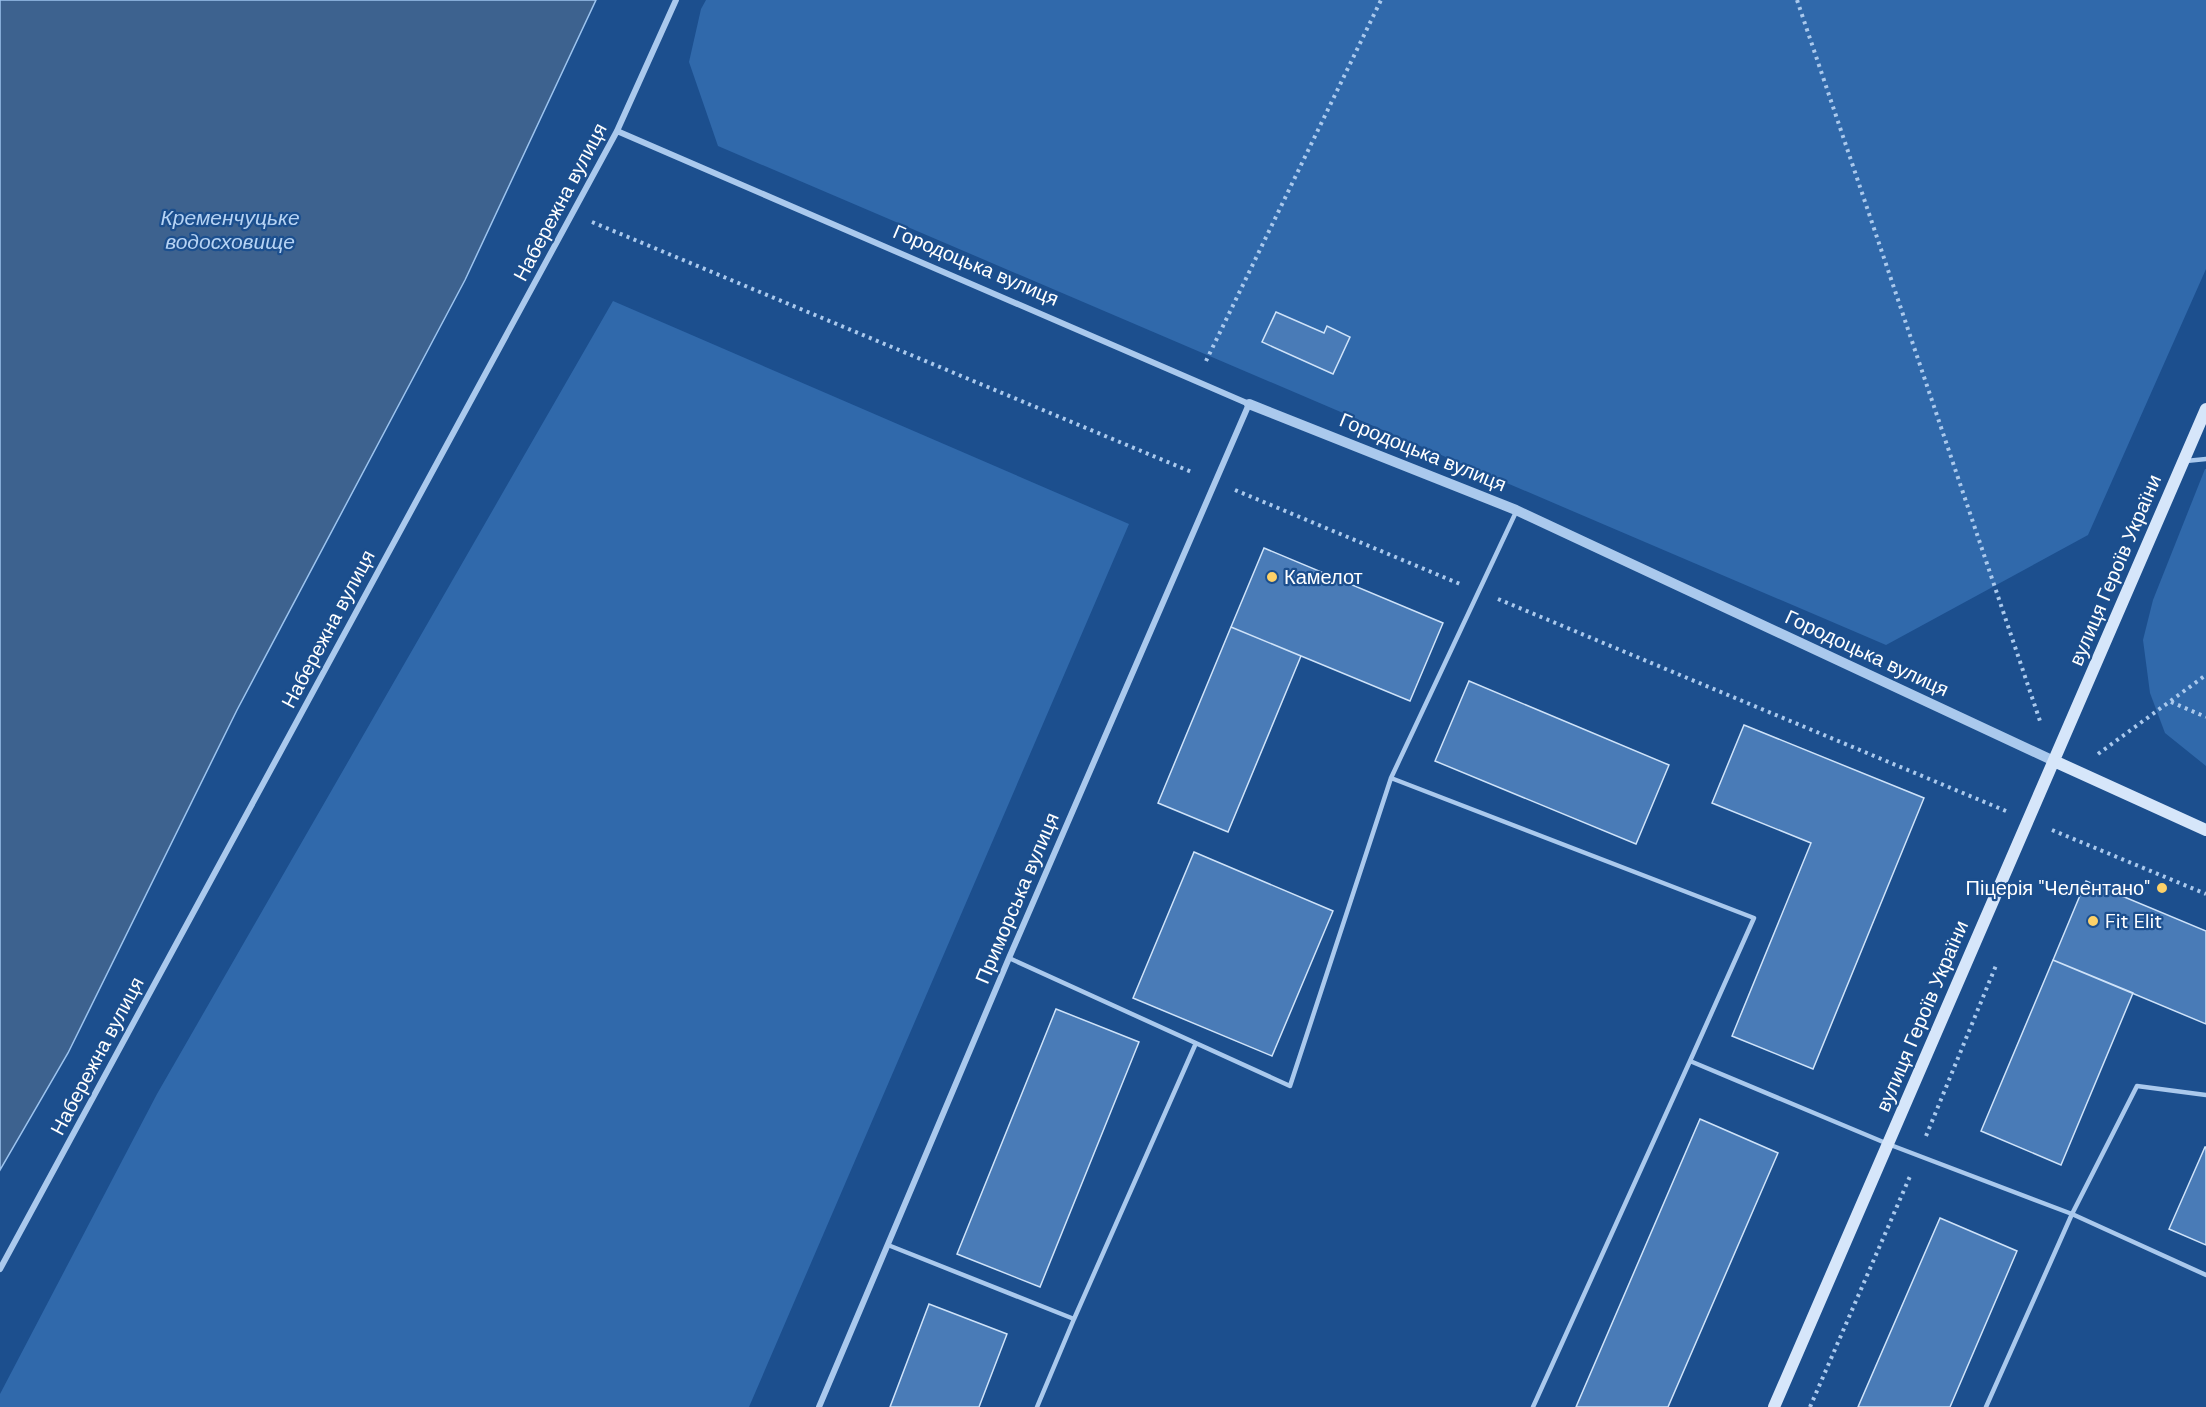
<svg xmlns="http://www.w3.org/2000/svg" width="2206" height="1407" font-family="'DM Sans',sans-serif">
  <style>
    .green { fill: #3069ab }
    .water { fill: #3d628f; stroke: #9dc4ef; stroke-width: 1.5 }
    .building { fill: #497bb7; stroke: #cfe3f9; stroke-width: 1.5 }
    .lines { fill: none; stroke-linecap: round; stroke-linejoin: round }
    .path { stroke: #aac9ed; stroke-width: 4; stroke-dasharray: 3 4.5; stroke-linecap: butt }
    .service { stroke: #aac9ed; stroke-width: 4.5 }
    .minor { stroke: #aac9ed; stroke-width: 6 }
    .tertiary { stroke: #aac9ed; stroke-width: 10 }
    .secondary { stroke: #d6e6fa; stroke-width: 12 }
    .poi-dot { fill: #fdd168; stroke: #1c4f8e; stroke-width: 2 }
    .labels { text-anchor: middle; stroke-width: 4.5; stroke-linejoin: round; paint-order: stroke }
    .street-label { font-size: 20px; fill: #fff; stroke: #1c4f8e }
    .poi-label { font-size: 20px; fill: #fff; stroke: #1c4f8e; text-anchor: start }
    .water-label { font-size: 21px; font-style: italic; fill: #b6d3f4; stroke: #1c4f8e }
  </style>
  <rect width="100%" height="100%" fill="#1c4f8e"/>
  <path class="green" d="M706 0H2206V269L2088 535 1886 645 718 146 689 62 701 9Z
    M613 301 1129 524 749 1407H0V1394L157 1094Z
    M2205 469H2206V766L2165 733 2150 693 2143 640 2153 600Z"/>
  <path class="water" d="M0 0H596L465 280 237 710 68 1053 0 1170Z"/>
  <path class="building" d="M1276 312 1324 333 1327 326 1350 337 1333 374 1262 342Z
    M1264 548 1443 623 1410 701 1231 627Z
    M1231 627 1301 656 1228 832 1158 803Z
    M1469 681 1669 765 1636 844 1435 761Z
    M1744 725 1924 798 1813 1069 1732 1036 1811 843 1712 803Z
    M1194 852 1333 911 1272 1056 1133 998Z
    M2086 881 2206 931V1024L2053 960Z
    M2053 960 2133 993 2061 1165 1981 1131Z
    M1056 1009 1139 1042 1040 1287 957 1254Z
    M1700 1119 1778 1153 1668 1407H1576Z
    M2205 1147H2206V1245L2169 1229Z
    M1940 1218 2017 1251 1950 1407H1858Z
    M929 1304 1007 1334 979 1407H890Z"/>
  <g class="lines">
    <path class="path" d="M1797 0 2041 724
      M592 222 1194 473
      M1206 361 1381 0
      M1235 490 1460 584
      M1498 599 2006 811
      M2171 702 2206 717
      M2098 754 2206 675
      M2052 830 2206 894
      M1926 1136 1997 963
      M1810 1407 1911 1174"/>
    <path class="service" d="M2186 461 2206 459
      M1516 512 1391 778 1754 918 1690 1061 1888 1144 2072 1214 2137 1086 2206 1095
      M1009 958 1290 1086 1391 778
      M888 1245 1074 1319 1037 1407
      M1074 1319 1196 1043
      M1533 1407 1690 1061
      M1986 1407 2072 1214 2206 1275"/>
    <path class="minor" d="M617 131 1249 404 1009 958 819 1407
      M0 1269 617 131 676 0"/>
    <path class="tertiary" d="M1249 404 1516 510 2054 761"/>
    <path class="secondary" d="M2054 761 2206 830
      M1774 1407 2206 409"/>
  </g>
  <g class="poi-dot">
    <circle cx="1272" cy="577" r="6"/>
    <circle cx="2162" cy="888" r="6"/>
    <circle cx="2093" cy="921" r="6"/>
  </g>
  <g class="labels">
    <g class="street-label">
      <text transform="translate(560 202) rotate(-62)" y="7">Набережна вулиця</text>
      <text transform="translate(976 265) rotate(23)" y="7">Городоцька вулиця</text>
      <text transform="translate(1423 452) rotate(22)" y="7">Городоцька вулиця</text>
      <text transform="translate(2115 570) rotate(-67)" y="7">вулиця Героїв України</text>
      <text transform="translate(328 629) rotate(-62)" y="7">Набережна вулиця</text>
      <text transform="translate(1867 653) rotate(25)" y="7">Городоцька вулиця</text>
      <text transform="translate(1017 898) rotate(-67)" y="7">Приморська вулиця</text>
      <text transform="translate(1922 1016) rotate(-67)" y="7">вулиця Героїв України</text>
      <text transform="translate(97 1056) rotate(-62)" y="7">Набережна вулиця</text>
    </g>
    <g class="poi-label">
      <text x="1284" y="584">Камелот</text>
      <text x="2150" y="895" text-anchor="end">Піцерія "Челентано"</text>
      <text x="2105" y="928">Fit Elit</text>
    </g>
    <g class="water-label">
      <text x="230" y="225">Кременчуцьке<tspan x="230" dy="24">водосховище</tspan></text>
    </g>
  </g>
</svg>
